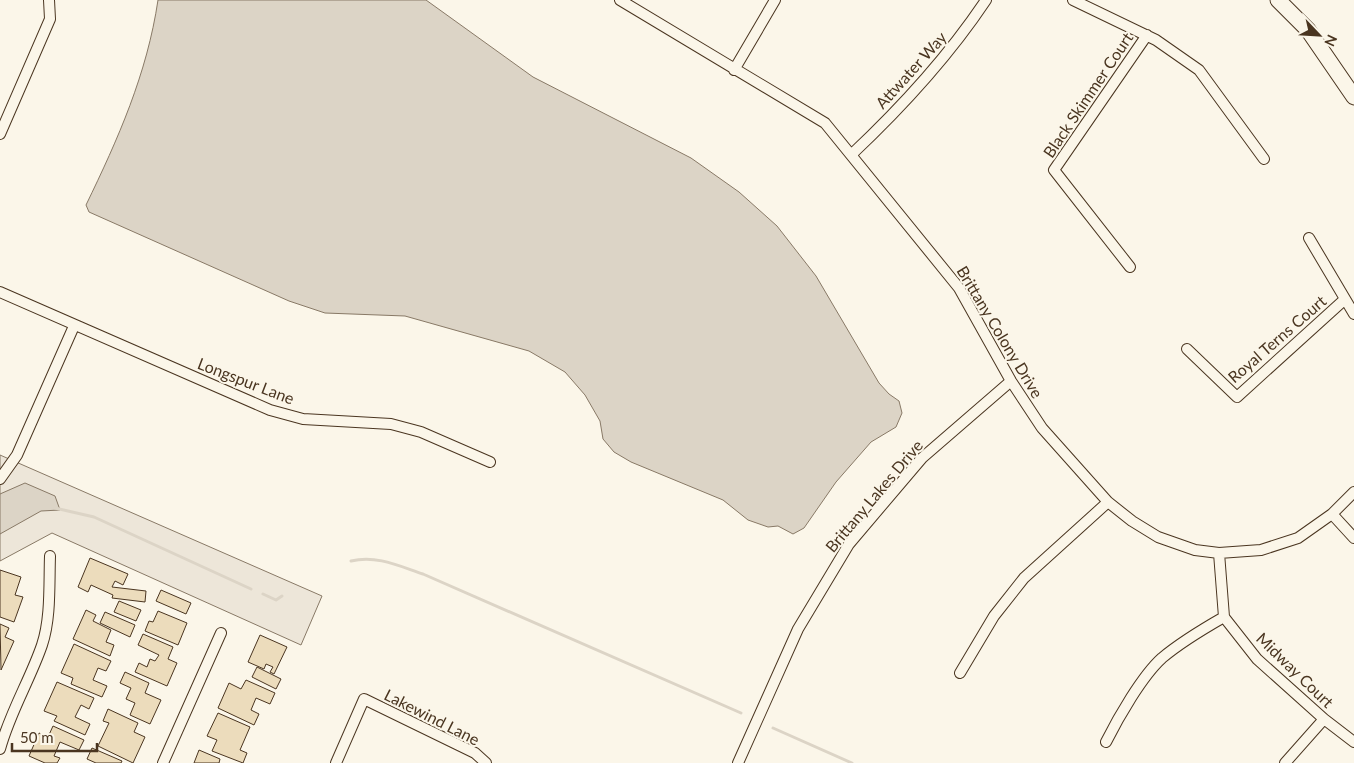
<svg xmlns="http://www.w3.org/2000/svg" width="1354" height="763" font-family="Lato,sans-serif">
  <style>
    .green { fill: #ede6d9; stroke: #887966 }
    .water { fill: #dcd4c6; stroke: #887966 }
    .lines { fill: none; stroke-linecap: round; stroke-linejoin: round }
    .stream { stroke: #dcd4c6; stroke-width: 3 }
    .building { fill: #ecdcbc; stroke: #4a3520 }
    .street-casing { stroke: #4a3520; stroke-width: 12 }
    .secondary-casing { stroke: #4a3520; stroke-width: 17 }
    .street { stroke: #fbf6e9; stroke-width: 10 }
    .secondary { stroke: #fbf6e9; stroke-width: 15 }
    .labels { text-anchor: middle; stroke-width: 4; stroke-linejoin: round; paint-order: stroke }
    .street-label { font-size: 16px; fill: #4a3520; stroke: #fbf6e9 }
  </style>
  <rect width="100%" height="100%" fill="#fbf6e9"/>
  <path class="green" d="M0 455 322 596 301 645 52 533 0 561Z"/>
  <path class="water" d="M158 0H426L533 77 691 158 739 192 777 226 816 276 879 383 889 394 899 401 902 413 896 427 871 442 836 482 804 528 793 534 778 526 768 527 748 520 723 500 631 462 614 452 603 439 600 421 585 395 565 372 529 351 405 316 325 313 289 301 89 212 86 205C118 139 147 74 158 0Z
    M25 483 55 496 60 510 41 511 0 534V494Z"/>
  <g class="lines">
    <path class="stream" d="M55 508 94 517 251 589
      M351 561C377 555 399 566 423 574L741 713
      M263 594 276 600 282 596
      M773 728 852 763"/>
  </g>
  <path class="building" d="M90 558 128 574 123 585 115 581 112 587 146 591 145 602 112 598 113 595 91 585 88 592 78 587Z
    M0 570 21 577 15 595 23 597 14 622 0 617Z
    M161 590 191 603 186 614 156 601Z
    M119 601 141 610 136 621 114 612Z
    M86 610 96 615 93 621 111 630 106 642 114 645 110 656 73 639Z
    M158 611 187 623 178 645 145 631 149 621 153 622Z
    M105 612 135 625 130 637 100 623Z
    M0 624 9 628 5 637 14 641 1 670Z
    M143 634 173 647 168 659 177 663 167 686 135 672 139 663 147 667 150 659 155 661 159 655 138 645Z
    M260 635 287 647 274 674 270 672 273 667 266 664 264 669 248 662Z
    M74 644 111 661 106 671 98 668 93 680 107 686 102 697 71 684 73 678 61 673Z
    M257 667 281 679 276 689 252 677Z
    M125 672 149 683 145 693 161 700 150 724 130 715 135 703 126 699 131 688 120 683Z
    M246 680 275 693 270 704 256 698 251 710 259 714 254 725 218 708 229 683 241 689Z
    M57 682 94 698 89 709 81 705 75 717 90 724 85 735 54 721 57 716 44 711Z
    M108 709 138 723 134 732 145 737 133 763 98 746 109 723 103 721Z
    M218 713 250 727 240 750 247 753 243 763 212 751 217 740 207 736Z
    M53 726 84 740 79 750 60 742 54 756 60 758 57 763H45L29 756 39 733 48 737Z
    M92 748 122 761 121 763H96L87 759Z
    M199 750 220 759 219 763H194Z"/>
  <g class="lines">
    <g class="street-casing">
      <path id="street" d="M620 0 825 123 959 288 1011 381 1042 428 1108 502 1132 521 1158 537 1195 550 1219 553 1261 550 1298 538 1332 514 1354 492
        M1073 0 1156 40 1199 70 1264 159
        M734 70 775 0
        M0 134 50 19 49 0
        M851 155C901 108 948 57 986 0
        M1309 238 1354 314
        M1130 267 1054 170 1147 35
        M0 292 270 410 303 419 391 424 421 432 490 462
        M1187 349 1237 397 1344 300
        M0 479 17 455 74 326
        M1332 514 1354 538
        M1219 553 1224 617 1257 659 1324 719 1354 742
        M960 673 994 616 1024 578 1108 502
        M1106 742C1118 718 1142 676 1162 658 1181 642 1203 629 1224 617
        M0 749C10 712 30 680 42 645 51 618 49 585 50 556
        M163 763 221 633
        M336 763 364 699 475 753 486 763
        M738 763 798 629 849 544 922 458 1011 381
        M1285 763 1324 719"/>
    </g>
    <g class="secondary-casing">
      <path id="secondary" d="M1278 0 1308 30 1354 97"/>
    </g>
    <use href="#street" class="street"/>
    <use href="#secondary" class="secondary"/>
  </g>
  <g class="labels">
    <g class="street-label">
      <text transform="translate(911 70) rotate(-48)" y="6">Attwater Way</text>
      <text transform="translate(1088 95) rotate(-56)" y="6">Black Skimmer Court</text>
      <text transform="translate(1000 332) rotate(59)" y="6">Brittany Colony Drive</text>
      <text transform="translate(1277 339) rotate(-41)" y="6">Royal Terns Court</text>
      <text transform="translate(246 381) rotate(21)" y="6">Longspur Lane</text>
      <text transform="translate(874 496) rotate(-50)" y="6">Brittany Lakes Drive</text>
      <text transform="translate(1295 670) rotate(44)" y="6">Midway Court</text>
      <text transform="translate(432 717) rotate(27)" y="6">Lakewind Lane</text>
    </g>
  </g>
  <g transform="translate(1319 35) rotate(115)" stroke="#fbf6e9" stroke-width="4" paint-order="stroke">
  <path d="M0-4L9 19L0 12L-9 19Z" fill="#4a3520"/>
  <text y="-8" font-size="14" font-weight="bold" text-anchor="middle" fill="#4a3520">N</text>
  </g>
  <path d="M12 743v8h85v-8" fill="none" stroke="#4a3520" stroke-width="2.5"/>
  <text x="20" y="743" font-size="15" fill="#4a3520" stroke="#fbf6e9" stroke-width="4" paint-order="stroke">50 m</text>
</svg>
